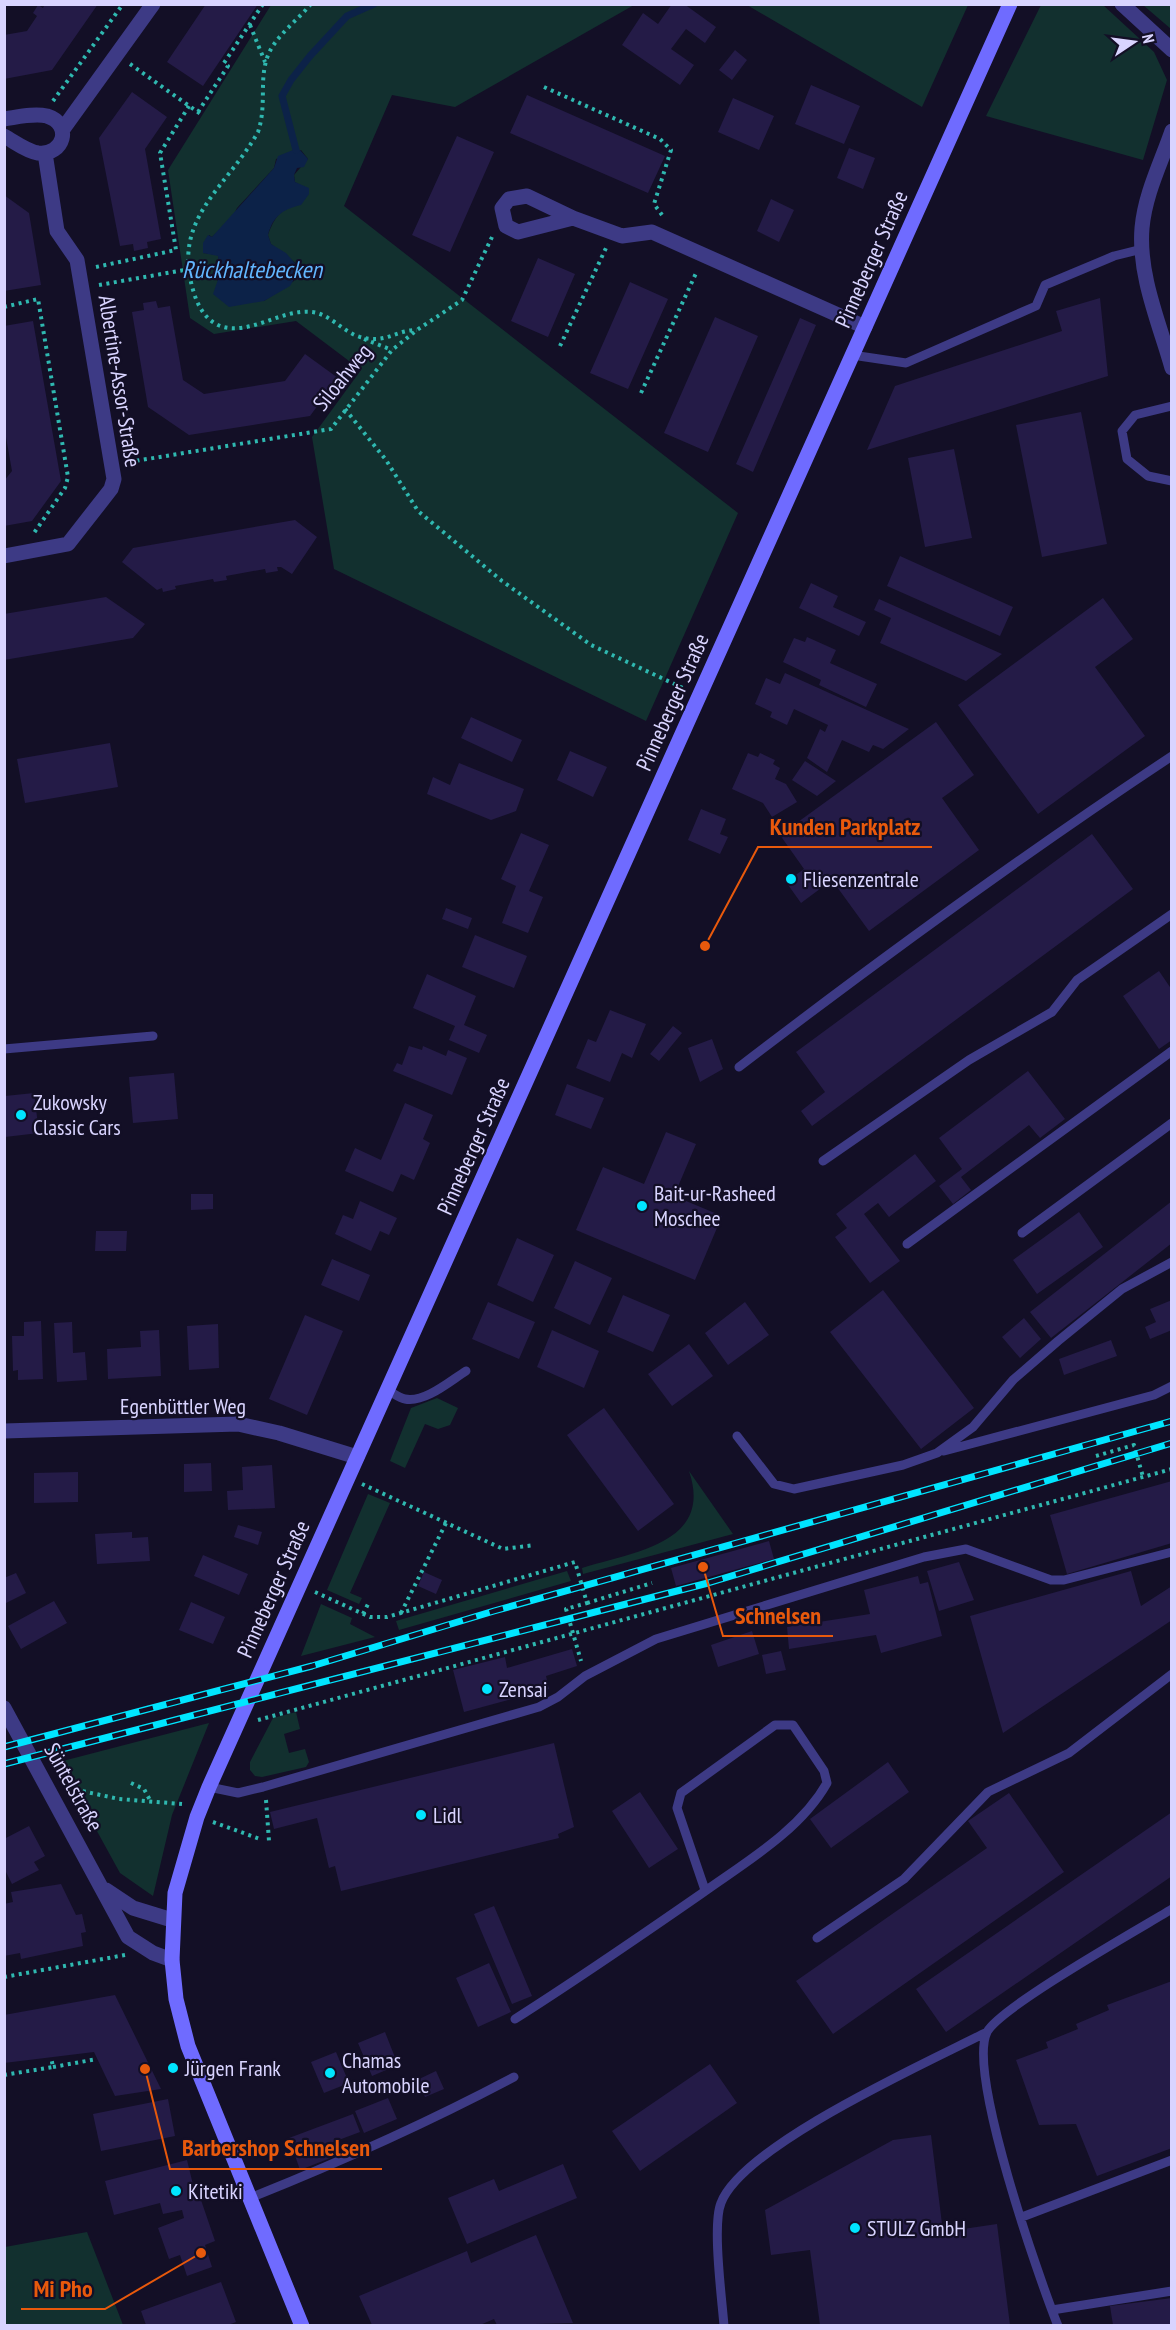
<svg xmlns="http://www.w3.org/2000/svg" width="1176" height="2330" font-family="'PT Sans Narrow',sans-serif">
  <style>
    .green { fill: #12302f; fill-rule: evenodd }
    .water { fill: #0c2248 }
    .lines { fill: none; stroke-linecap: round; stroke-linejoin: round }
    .stream { stroke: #0c2248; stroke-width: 7 }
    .building { fill: #241b47 }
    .path { stroke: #2fb8b0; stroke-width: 4; stroke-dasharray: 3 4.5; stroke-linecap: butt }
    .service { stroke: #3d3a85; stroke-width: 9 }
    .minor { stroke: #3d3a85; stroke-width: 15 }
    .tertiary { stroke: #3d3a85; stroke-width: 15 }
    .secondary { stroke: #6f6bff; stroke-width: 15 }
    .rail-casing { stroke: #00e5ff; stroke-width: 7 }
    .rail { stroke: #130f26; stroke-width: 4.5; stroke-dasharray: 14; stroke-linecap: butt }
    .poi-dot { fill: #00e5ff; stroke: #130f26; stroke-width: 2 }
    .labels { text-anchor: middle; stroke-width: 4.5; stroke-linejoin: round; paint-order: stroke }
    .street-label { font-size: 22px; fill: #d9d4ff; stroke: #130f26 }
    .poi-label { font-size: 22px; fill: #d9d4ff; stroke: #130f26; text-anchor: start }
    .water-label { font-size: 24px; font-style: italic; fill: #62b6ff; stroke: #130f26 }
    .leader { fill: none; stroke: #e8590c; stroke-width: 2 }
    .callout-dot { fill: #e8590c; stroke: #130f26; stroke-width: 2 }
    .callout-label { font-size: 24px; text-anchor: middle; font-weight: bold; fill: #e8590c; stroke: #130f26; stroke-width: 4.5; stroke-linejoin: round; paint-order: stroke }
  </style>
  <rect width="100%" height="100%" fill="#130f26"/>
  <path class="green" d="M271 5H634L455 107 392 95 344 206 738 513 646 721 334 569 312 437 361 370 296 321 214 334 190 318 168 170ZM301 150 308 159 294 175 295 182 304 187 293 206C280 208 272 223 268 235L271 244 298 265 300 269 294 281 264 301 216 280 220 274 218 255 203 253 209 235 212 237 232 218 237 208 274 168 276 159Z
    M747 5H968L922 107Z
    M1041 5H1103L1154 52 1167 80 1143 160 986 116Z
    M1143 5H1171V29Z
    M437 1398 458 1408 450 1425 438 1429 425 1424 405 1468 390 1461 411 1408Z
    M689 1471 733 1534 583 1574 582 1568C632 1552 714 1544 689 1471Z
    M368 1494 390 1503 350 1593 362 1598 359 1604 327 1590Z
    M567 1571 571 1581 399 1630 396 1621Z
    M321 1604 352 1618 350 1624 375 1637 301 1656Z
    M296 1712 300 1729 284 1734 289 1753 305 1749 309 1762 306 1767 262 1777 255 1776 250 1770V1762L273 1718Z
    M209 1723 172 1815 153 1896 120 1873 59 1762Z
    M87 2232 123 2325H5V2247Z"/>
  <path class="water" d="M293 150H300L308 159 304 167 297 168 294 175 295 182 309 188V194L301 205C283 209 273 216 268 235L271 244 286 253 300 269 290 286 264 301 229 307 213 294 220 274 218 256 203 253V243L208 235 212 237 274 168 278 156Z"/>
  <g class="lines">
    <path class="stream" d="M296 150 282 96 291 80 310 56 347 16 374 4"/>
  </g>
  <path class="building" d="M45 4H98L52 70 4 79V35L27 31 37 16 33 13 38 5 43 8Z
    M206 4H258L203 86 167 62Z
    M672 4H684L716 27 705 43 686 29 671 49 694 65 680 85 622 45 643 13 658 24Z
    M735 50 747 60 732 80 719 70Z
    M811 85 860 106 844 144 795 124Z
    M132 92 167 117 145 149 161 239 147 242 148 248 134 251 133 244 120 246 99 138Z
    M527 95 665 156 648 193 510 133Z
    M733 98 774 116 759 150 718 132Z
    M457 136 494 152 450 252 412 235Z
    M849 148 875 158 863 189 837 178Z
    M4 195 29 213 41 285 4 291Z
    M771 199 794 210 779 242 757 231Z
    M538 258 575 274 548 337 511 321Z
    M630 282 668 299 628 389 590 373Z
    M1100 298 1108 376 867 450 895 386 1062 331 1056 311Z
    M156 301 158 308 170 306 183 380 204 394 285 381 305 354 338 378 310 416 189 435 148 407 132 312 144 310 143 303Z
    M715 317 758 336 708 452 664 433Z
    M800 318 816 325 753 472 736 464Z
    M33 321 61 481 32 521 4 526V481L12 471 4 426V326Z
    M1081 412 1107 544 1042 557 1016 425Z
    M954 449 972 538 925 547 908 458Z
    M295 520 317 537 292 574 281 567H277L278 571 266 573 265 569 226 576 227 580 214 582 213 579 175 586 176 589 163 592 162 588 157 590 122 562 133 548Z
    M900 556 1013 607 1000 636 887 586Z
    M811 583 838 596 833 607 866 622 859 636 799 608Z
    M106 597 145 624 133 638 4 660V614Z
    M1103 598 1133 639 1095 667 1145 736 1038 814 958 705Z
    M879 599 1002 654 966 681 880 643 891 618 874 610Z
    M807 637 836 650 830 663 877 684 866 707 819 685 821 680 783 662 794 638 805 642Z
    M785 673 909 729 883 749 873 745 869 752 842 740 827 772 807 758 820 729 825 732 828 725 794 709 787 725 770 717 772 712 755 704 766 678 780 684Z
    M471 717 522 740 512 762 461 738Z
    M936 722 974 775 942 798 979 850 869 931 832 880 801 903 786 882 804 869 780 835Z
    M110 743 118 787 25 803 17 759Z
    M570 751 607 767 593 797 557 780Z
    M748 753 758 757 760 753 775 760 773 764 780 768 775 779 786 784 797 802 772 817 763 803 732 789Z
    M805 761 836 781 817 796 792 780Z
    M459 763 524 789 516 811 491 820 427 794 433 777 450 785Z
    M701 809 726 819 720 834 728 837 720 854 688 840Z
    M521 833 549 845 529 891 543 897 528 933 502 923 516 886 501 879Z
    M1092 834 1133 889 812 1126 801 1111 825 1092 796 1052Z
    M446 908 472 918 468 929 442 919Z
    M475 935 527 956 514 988 462 967Z
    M1159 971 1172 990V1040L1159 1049 1123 996Z
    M427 974 476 996 464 1025 487 1035 479 1053 449 1040 455 1026 413 1008Z
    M610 1010 646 1024 632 1058 622 1053 610 1082 576 1068 588 1039 596 1042Z
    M673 1026 682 1033 659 1061 650 1054Z
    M712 1039 723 1069 700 1082 688 1048Z
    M409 1046 422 1050 423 1046 446 1056 448 1050 467 1058 452 1095 393 1071 397 1063 402 1065Z
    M1028 1071 1065 1119 1040 1138 1029 1125 961 1177 971 1190 953 1204 939 1186 962 1169 939 1138Z
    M174 1073 178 1119 133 1123 129 1077Z
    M567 1084 604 1098 591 1129 555 1115Z
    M34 1093 39 1133 5 1137V1096Z
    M405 1103 433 1115 423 1139 430 1143 414 1180 401 1174 393 1192 345 1171 355 1148 381 1160Z
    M666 1132 696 1144 674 1196 722 1216 695 1280 576 1230 603 1167 644 1184Z
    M915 1154 936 1181 889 1217 878 1203 864 1214 900 1261 870 1283 835 1237 847 1228 836 1214Z
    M191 1194H213V1209L191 1210Z
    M360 1201 397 1218 389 1235 380 1231 371 1251 335 1234 343 1215 353 1219Z
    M1172 1201V1243L1051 1338 1030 1312Z
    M1079 1212 1103 1247 1037 1294 1013 1260Z
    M96 1231H127L126 1251H95Z
    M517 1238 554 1255 533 1302 497 1285Z
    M332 1259 370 1275 359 1301 321 1285Z
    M575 1261 612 1278 590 1325 554 1308Z
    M883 1290 974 1408 921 1449 830 1332Z
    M623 1295 670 1315 653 1352 607 1332Z
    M1172 1300V1330L1150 1339 1145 1327 1156 1322 1150 1309Z
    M488 1302 535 1322 519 1359 472 1339Z
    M745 1302 769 1335 728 1365 705 1333Z
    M305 1315 343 1331 307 1415 269 1399Z
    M1024 1318 1041 1339 1020 1358 1002 1337Z
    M41 1321 43 1379 18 1380V1370L13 1371 12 1336H24V1322Z
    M72 1322 73 1353 85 1352 87 1380 57 1382 54 1323Z
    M218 1324 219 1368 189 1370 187 1326Z
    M159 1330 161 1376 108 1379 107 1349 141 1347 140 1331Z
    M552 1330 599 1351 584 1388 537 1367Z
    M1111 1340 1117 1356 1064 1375 1059 1359Z
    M689 1344 713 1376 672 1406 648 1374Z
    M604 1408 674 1504 638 1531 567 1435Z
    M211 1463 212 1491 184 1492V1464Z
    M272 1465 275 1508 228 1510 227 1491 243 1490 242 1467Z
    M78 1472V1502L34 1503V1473Z
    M1172 1481V1543L1067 1574 1050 1515Z
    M238 1525 262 1532 258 1545 234 1537Z
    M132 1532V1538L148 1537 150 1561 97 1564 95 1534Z
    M769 1541 774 1559 676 1586 671 1568Z
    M203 1555 248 1574 239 1595 194 1576Z
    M959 1562 974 1600 939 1611 927 1571Z
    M1131 1571 1141 1606 1172 1586V1620L1003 1733 970 1616Z
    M424 1572 442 1580 436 1594 418 1586Z
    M16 1573 26 1593 4 1604V1578Z
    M918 1576 920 1584 928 1582 942 1636 881 1653 876 1635 789 1649 787 1627 870 1614 864 1590Z
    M54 1601 67 1623 21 1649 8 1626Z
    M191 1602 225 1617 213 1644 179 1630Z
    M752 1631 759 1654 718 1667 711 1645Z
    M572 1649 577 1666 546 1676 549 1689 464 1712 453 1670 505 1657 507 1668Z
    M781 1651 786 1670 766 1674 762 1655Z
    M554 1743 574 1827 558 1834 559 1838 341 1891 335 1866 329 1868 317 1818 274 1829 270 1812Z
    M888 1762 909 1792 831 1848 810 1819Z
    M640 1792 678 1849 649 1868 612 1811Z
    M1009 1793 1064 1872 833 2034 796 1981 987 1848 968 1821Z
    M1172 1812V1876L946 2032 916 1989Z
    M29 1826 45 1856 34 1862 39 1870 12 1884 4 1868V1839Z
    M61 1884 76 1915 82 1914 86 1932 81 1933 83 1946 21 1959 20 1953 4 1956V1904L13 1902 11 1892Z
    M494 1906 532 1996 512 2004 474 1914Z
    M489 1963 511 2012 478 2027 456 1978Z
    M1172 1981V2148L1097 2176 1076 2124 1039 2125 1016 2060 1048 2048 1046 2042 1078 2029 1076 2024 1109 2010 1107 2005Z
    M115 1995 161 2089 115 2096 94 2052 4 2063V2015Z
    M385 2032 398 2065 372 2076 358 2043Z
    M336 2052 349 2083 324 2093 311 2062Z
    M710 2064 737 2103 640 2171 612 2131Z
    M436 2071 444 2089 425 2097 417 2080Z
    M388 2098 397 2119 364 2133 355 2111Z
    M168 2099 175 2136 101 2151 93 2114Z
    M353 2114 360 2132 328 2144 333 2157 300 2170 289 2138Z
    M931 2135 943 2232 997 2224 1010 2325H820L810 2250 771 2255 765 2210 893 2140Z
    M187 2160 197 2201 201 2200 215 2241 205 2245 212 2267 187 2276 180 2255 169 2259 158 2228 184 2218 182 2210 163 2214 160 2203 114 2215 105 2181Z
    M563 2164 577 2198 467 2244 448 2198 494 2179 499 2191Z
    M536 2235 573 2323 497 2325 494 2319 480 2325H372L359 2296 467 2251 471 2263Z
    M221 2282 236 2322 228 2325H146L141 2311Z
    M1172 2298V2325H1113L1110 2306Z"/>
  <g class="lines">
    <path class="path" d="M311 4C297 21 274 37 267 58 259 82 267 105 258 132 226 189 170 219 194 293 198 306 205 319 218 325 247 338 282 308 312 312 330 314 343 332 360 337 387 344 395 330 417 330
      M250 25 265 62
      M130 64 202 115
      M544 87 660 139 671 150 654 204 662 215
      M53 101 123 4
      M198 112 228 66 224 63 263 4
      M96 267 176 250 160 153 189 106
      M99 285 190 269
      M4 307 38 299 68 477 65 488 34 533
      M364 339 392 350
      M560 346 606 248
      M641 393 697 271
      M345 409 386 460 418 511 502 581 591 645 683 688
      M129 462 331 429 392 350 417 330 462 300 492 237
      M1096 1456 1134 1445 1143 1477
      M362 1484 503 1549 535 1545
      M315 1592 370 1617H387L575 1562 587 1603 566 1609 581 1661
      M587 1603 652 1583
      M401 1613 446 1523
      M363 1614 369 1602
      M258 1720 1172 1469
      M131 1783 144 1789 151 1802
      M68 1788 119 1799 182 1804
      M266 1800 269 1841
      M213 1822 260 1839
      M4 1977 125 1955
      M53 2067 97 2059
      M4 2075 53 2067 51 2057"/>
    <path class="service" d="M852 355 906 363 1036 306 1045 285 1114 256 1142 249
      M1172 406 1135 415 1122 431 1127 459 1148 476 1172 481
      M4 1049 153 1036
      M739 1067C880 959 1024 854 1172 756
      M823 1161 969 1060 1052 1012 1077 980 1172 914
      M1022 1233 1172 1123
      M907 1244 1172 1051
      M387 1390C393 1393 399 1398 405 1399 425 1403 450 1381 466 1371
      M737 1436 774 1484 794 1489 903 1465 937 1453 973 1427 1013 1380 1058 1341 1122 1289 1172 1262
      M944 1451 1154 1395 1172 1386
      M209 1787 238 1793 263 1787 539 1707 558 1697 585 1676 656 1639 924 1557 966 1549 1051 1580H1064L1172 1552
      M817 1938 904 1879 988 1792 1069 1753 1172 1674
      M515 2019C578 1979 639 1937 701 1894 744 1863 800 1831 827 1783L824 1771 793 1725H775L681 1793 677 1808 705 1890
      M250 2198C340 2162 429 2122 514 2077
      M1022 2217 1172 2160
      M1052 2310 1172 2291
      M724 2326C722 2299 712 2225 721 2203 743 2145 928 2062 987 2032
      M1058 2326C1039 2278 967 2073 987 2032 1000 2007 1139 1929 1172 1909"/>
    <path class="minor" d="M1122 4 1172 50
      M4 119C18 117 34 113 47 116 73 124 64 156 38 153 26 151 15 142 4 136
      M63 129 153 4
      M1172 131C1161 163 1145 194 1142 228 1138 275 1160 325 1172 368
      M573 218 518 232 506 226 502 208 509 199 527 196 573 218 622 236 652 232 865 327
      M4 556 68 544 111 489 114 479 77 260 57 231 45 153
      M4 1431 238 1424 279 1433 357 1457"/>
    <path class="tertiary" d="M4 1708 128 1937 153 1953 172 1960
      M106 1890 133 1908 172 1920"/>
    <path class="secondary" d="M302 2326 188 2046 176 1999 172 1960 175 1893 197 1817 209 1787 1010 4"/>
    <g class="rail-casing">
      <path id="rail" d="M4 1747 312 1666 494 1611 1172 1421
        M4 1764 708 1583 1172 1443"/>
    </g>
    <use href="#rail" class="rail"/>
  </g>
  <g class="poi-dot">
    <circle cx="791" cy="879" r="6"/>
    <circle cx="21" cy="1115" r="6"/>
    <circle cx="642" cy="1206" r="6"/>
    <circle cx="487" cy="1689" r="6"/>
    <circle cx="421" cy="1815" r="6"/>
    <circle cx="173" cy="2068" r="6"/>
    <circle cx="330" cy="2073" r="6"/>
    <circle cx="176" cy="2191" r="6"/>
    <circle cx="855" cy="2228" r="6"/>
  </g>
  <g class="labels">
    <g class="street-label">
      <text transform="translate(871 259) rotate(-66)" y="8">Pinneberger Straße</text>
      <text transform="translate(342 377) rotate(-51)" y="8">Siloahweg</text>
      <text transform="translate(120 381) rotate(81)" y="8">Albertine-Assor-Straße</text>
      <text transform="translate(672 702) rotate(-66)" y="8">Pinneberger Straße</text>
      <text transform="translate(473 1146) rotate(-66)" y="8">Pinneberger Straße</text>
      <text x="183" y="1414">Egenbüttler Weg</text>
      <text transform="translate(273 1589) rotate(-66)" y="8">Pinneberger Straße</text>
      <text transform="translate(74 1787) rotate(61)" y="8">Süntelstraße</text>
    </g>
    <g class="poi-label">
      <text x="803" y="887">Fliesenzentrale</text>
      <text x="33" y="1110">Zukowsky<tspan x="33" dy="25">Classic Cars</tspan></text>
      <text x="654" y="1201">Bait-ur-Rasheed<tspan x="654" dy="25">Moschee</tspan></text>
      <text x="499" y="1697">Zensai</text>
      <text x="433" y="1823">Lidl</text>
      <text x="342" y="2068">Chamas<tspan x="342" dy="25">Automobile</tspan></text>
      <text x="185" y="2076">Jürgen Frank</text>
      <text x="188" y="2199">Kitetiki</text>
      <text x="867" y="2236">STULZ GmbH</text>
    </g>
    <g class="water-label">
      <text x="252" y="278">Rückhaltebecken</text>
    </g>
  </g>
  <path class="leader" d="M705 946L758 847H932M703 1567L723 1636H833M145 2069L170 2169H382M201 2253L105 2309H21"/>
  <g class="callout-dot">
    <circle cx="705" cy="946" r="6"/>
    <circle cx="703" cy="1567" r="6"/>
    <circle cx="145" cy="2069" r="6"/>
    <circle cx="201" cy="2253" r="6"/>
  </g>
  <g class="callout-label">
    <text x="845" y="835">Kunden Parkplatz</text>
    <text x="778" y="1624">Schnelsen</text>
    <text x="276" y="2156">Barbershop Schnelsen</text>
    <text x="63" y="2297">Mi Pho</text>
  </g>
  <rect width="1176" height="2330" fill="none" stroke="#d9d4ff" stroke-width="12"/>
  <g transform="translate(1134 42) rotate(77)" stroke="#130f26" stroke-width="4.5" paint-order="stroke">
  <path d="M0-4.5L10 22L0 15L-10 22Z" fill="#d9d4ff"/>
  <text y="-9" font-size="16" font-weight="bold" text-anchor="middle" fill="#d9d4ff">N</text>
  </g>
</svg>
